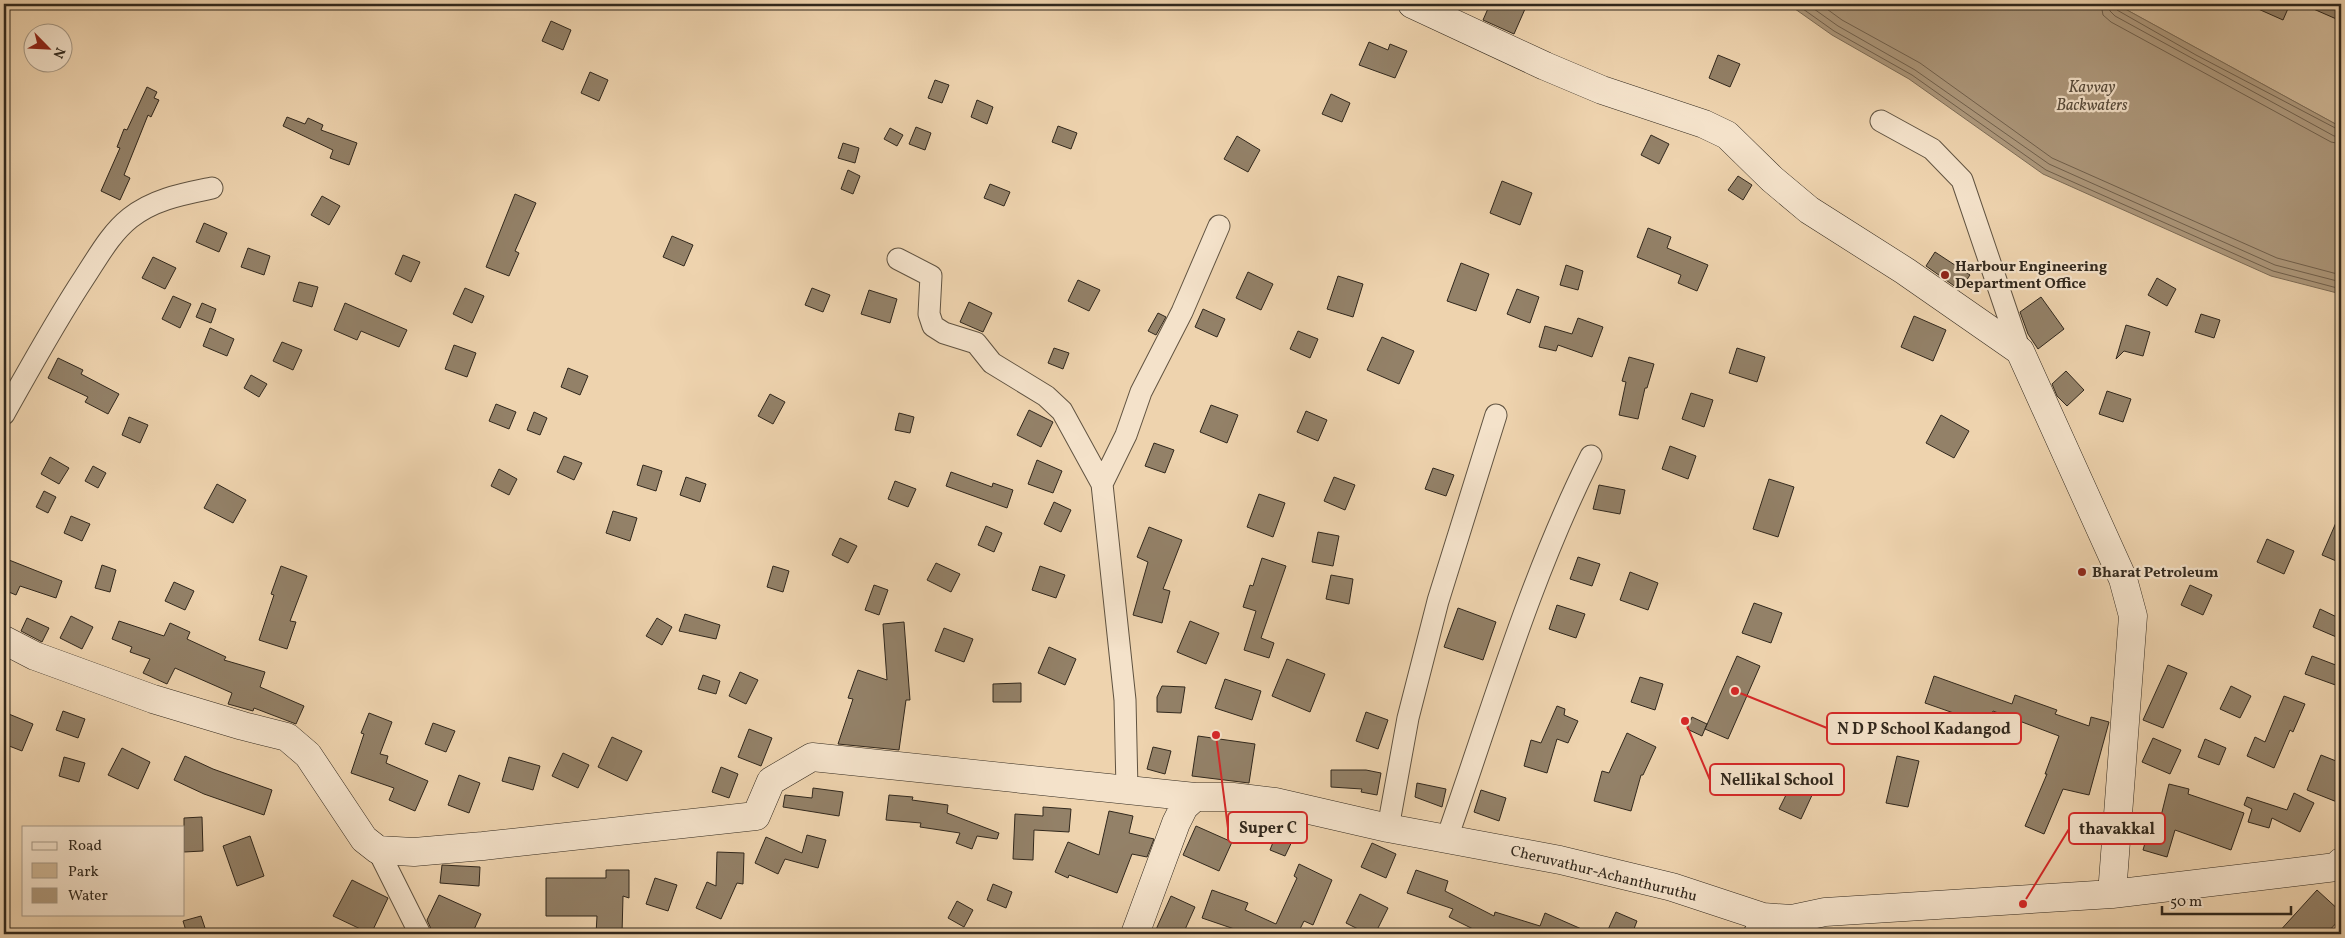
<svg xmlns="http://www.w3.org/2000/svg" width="2345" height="938" font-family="Vollkorn,serif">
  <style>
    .green { fill: #ceb695; stroke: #806f59 }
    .water { fill: #ae997d; stroke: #7c6c57 }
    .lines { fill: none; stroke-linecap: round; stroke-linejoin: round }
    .shore { stroke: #70604d; stroke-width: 1 }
    .building { fill: #938168; stroke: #31281d }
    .street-casing { stroke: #605341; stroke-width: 23 }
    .secondary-casing { stroke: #31281d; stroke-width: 29 }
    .street { stroke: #f4e2ca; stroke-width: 21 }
    .secondary { stroke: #f4e2ca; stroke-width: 28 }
    .poi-dot { fill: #8f2418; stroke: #f4e2ca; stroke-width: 2 }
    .labels { text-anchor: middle; stroke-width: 4.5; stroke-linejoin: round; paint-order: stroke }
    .poi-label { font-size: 15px; font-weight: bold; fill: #31281d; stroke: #f4e2ca; text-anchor: start }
    .street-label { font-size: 15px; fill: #31281d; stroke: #f4e2ca }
    .water-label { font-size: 16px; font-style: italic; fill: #564a3a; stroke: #f4e2ca }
    .leader { fill: none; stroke: #d62828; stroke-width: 2 }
    .callout-dot { fill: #d62828; stroke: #f4e2ca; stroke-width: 2 }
    .callout { fill: #f4e2ca; stroke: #d62828; stroke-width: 2 }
    .callout-label { font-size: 16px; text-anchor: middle; font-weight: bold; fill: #31281d }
  </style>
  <rect width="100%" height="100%" fill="#eed3ae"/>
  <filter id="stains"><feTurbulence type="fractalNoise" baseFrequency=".004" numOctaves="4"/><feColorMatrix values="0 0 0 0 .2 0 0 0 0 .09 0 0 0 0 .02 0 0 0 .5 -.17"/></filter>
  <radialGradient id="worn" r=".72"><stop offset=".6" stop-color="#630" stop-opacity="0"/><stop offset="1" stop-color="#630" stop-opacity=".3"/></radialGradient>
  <path class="green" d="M2116 4H2341V127Z"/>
  <path class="water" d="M1788 4H2116L2341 127V294L2271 276 2043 174 1909 79 1832 35Z"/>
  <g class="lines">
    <path class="shore" d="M1796 4 1834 31 1912 75 2046 170 2273 271 2341 289
      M1807 4 1838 26 1915 70 2049 164 2275 265 2341 282
      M1820 4 1842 20 1920 63 2052 158 2277 258 2341 275
      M2101 4 2103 15 2111 22 2331 142 2341 144
      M2108 4 2110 11 2115 16 2334 136 2341 137
      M2115 4 2117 10 2196 55 2341 131"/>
  </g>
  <path class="building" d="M1490 4H1512L1525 9 1514 34 1483 20Z
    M2247 4H2290L2283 20Z
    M2302 4H2341V21Z
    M551 21 571 30 563 50 542 41Z
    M1369 42 1388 50 1390 44 1407 51 1395 78 1359 65Z
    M1718 55 1740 64 1730 87 1709 78Z
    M590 72 608 80 599 101 581 93Z
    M935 80 949 85 942 103 928 98Z
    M147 87 157 92 154 98 159 100 151 117 148 115 124 175 130 178 120 200 101 191 120 148 117 147 124 129 127 130Z
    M1331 94 1350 103 1342 122 1322 114Z
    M977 100 993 107 987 124 971 117Z
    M287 117 305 124 308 118 323 125 321 130 357 143 349 165 330 158 333 150 283 126Z
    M1058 126 1077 133 1071 149 1052 142Z
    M916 127 931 133 925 150 909 144Z
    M890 128 903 135 897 146 884 139Z
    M1651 135 1669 144 1659 164 1641 155Z
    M1237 136 1260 150 1248 172 1224 159Z
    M843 143 859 148 855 163 838 158Z
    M848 170 860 176 853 194 841 189Z
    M1738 176 1752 185 1743 200 1728 190Z
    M1502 181 1532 193 1520 225 1490 213Z
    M990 184 1010 192 1004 206 984 198Z
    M515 194 536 203 515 251 519 253 509 276 486 267Z
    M322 196 340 206 329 225 311 215Z
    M204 223 227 233 219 252 196 242Z
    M1648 228 1671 237 1667 248 1708 265 1697 291 1678 283 1681 275 1637 257Z
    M672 236 693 245 684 266 663 257Z
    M248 248 270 256 264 275 241 267Z
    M1935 252 1970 275 1960 290 1926 266Z
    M403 255 420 262 411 282 395 274Z
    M153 257 176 268 165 289 142 278Z
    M1461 263 1489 274 1476 311 1447 301Z
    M1566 265 1583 271 1578 290 1560 285Z
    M1248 272 1273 284 1261 310 1236 298Z
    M1338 276 1363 284 1353 317 1327 309Z
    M2157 278 2176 289 2167 306 2148 295Z
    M1078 280 1100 290 1089 311 1068 301Z
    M299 282 318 287 312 307 293 301Z
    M465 288 484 296 472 323 453 314Z
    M812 288 830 295 823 312 805 305Z
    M1517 289 1539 297 1530 323 1507 314Z
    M869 290 897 299 890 323 861 314Z
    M173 296 191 304 180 328 162 319Z
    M2041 297 2064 329 2038 349 2028 334 2020 312Z
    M969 302 992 313 983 332 960 322Z
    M202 303 216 309 211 323 196 317Z
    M345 303 407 330 399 347 361 331 357 340 334 330Z
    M1203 309 1225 319 1217 337 1195 327Z
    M1158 313 1166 317 1156 335 1148 331Z
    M2201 314 2220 320 2214 338 2195 332Z
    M1914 316 1946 330 1933 361 1901 347Z
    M1578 318 1603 327 1592 357 1558 345 1556 351 1539 347 1545 326 1572 334Z
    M2126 325 2150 332 2143 356 2124 351 2116 359Z
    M210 328 234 339 227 356 203 346Z
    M1298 331 1318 339 1310 358 1290 349Z
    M1382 337 1414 351 1399 384 1367 370Z
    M282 342 302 350 293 370 273 361Z
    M454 345 476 353 467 377 445 369Z
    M1054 348 1069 353 1063 369 1048 363Z
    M1737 348 1765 357 1757 382 1729 373Z
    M1629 357 1654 364 1647 388H1645L1638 419 1619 415 1626 382 1622 381Z
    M58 358 83 370 81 374 119 394 108 414 85 402 88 397 48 378Z
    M568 368 588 376 580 395 561 387Z
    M2066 371 2084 390 2067 406 2057 396 2052 384Z
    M251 375 267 384 259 397 244 388Z
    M2107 391 2131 399 2123 422 2099 414Z
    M1691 393 1713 400 1704 427 1682 419Z
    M770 394 785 402 773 424 758 416Z
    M496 404 516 412 509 429 489 421Z
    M1211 405 1238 415 1227 443 1200 432Z
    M1029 410 1053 422 1041 447 1017 435Z
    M1306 411 1327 420 1318 441 1297 432Z
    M534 412 547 418 540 435 527 430Z
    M899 413 914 417 910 433 895 430Z
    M1941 415 1969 431 1954 458 1926 443Z
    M129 417 148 425 140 443 122 435Z
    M1154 443 1174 450 1165 473 1145 466Z
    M1670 446 1696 456 1688 479 1662 469Z
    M564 456 582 463 574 480 557 472Z
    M50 457 69 468 59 484 41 474Z
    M1037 460 1062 471 1053 493 1028 484Z
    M643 465 662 471 656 491 637 485Z
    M93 466 106 473 98 488 85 481Z
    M1433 468 1454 475 1446 496 1425 489Z
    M499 469 517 479 509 495 491 486Z
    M951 472 992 487 993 483 1013 490 1007 508 946 486Z
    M686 477 706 484 700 502 680 495Z
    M1334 477 1355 485 1345 510 1324 501Z
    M1769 479 1794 487 1778 537 1753 529Z
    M895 481 916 489 908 507 888 499Z
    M217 484 246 500 233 523 204 508Z
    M1599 485 1625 490 1620 514 1593 509Z
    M44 491 56 497 48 513 36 507Z
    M1259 494 1285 503 1273 537 1247 527Z
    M1054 502 1071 510 1061 532 1044 524Z
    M613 511 637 518 630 541 606 533Z
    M2341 511V563L2322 555Z
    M71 516 90 524 82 541 64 533Z
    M986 526 1002 533 994 552 978 545Z
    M1149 527 1182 540 1163 589 1170 591 1162 623 1133 615 1148 562 1137 557Z
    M1318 532 1339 536 1333 566 1312 562Z
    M840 538 857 546 848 563 832 555Z
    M2267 539 2294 551 2284 574 2257 562Z
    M1578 557 1600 564 1592 586 1570 579Z
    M4 558 62 581 56 598 20 586 16 595 4 590Z
    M1262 558 1286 566 1261 638 1274 643 1269 658 1244 650 1256 611 1243 607 1250 585 1253 586Z
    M936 563 960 574 951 592 927 580Z
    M102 565 116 570 110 592 95 588Z
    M281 566 307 576 290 621 296 622 287 649 259 640 274 595 271 594Z
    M773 566 789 571 783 592 767 587Z
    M1040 566 1065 575 1056 598 1032 590Z
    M1630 572 1658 583 1648 610 1620 600Z
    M1331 575 1353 579 1349 604 1326 599Z
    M174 582 194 591 185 610 165 601Z
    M874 585 888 590 879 615 865 610Z
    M2190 585 2212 595 2203 615 2181 605Z
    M1754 603 1782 613 1771 643 1742 633Z
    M1557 605 1585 614 1576 638 1549 629Z
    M1458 608 1496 622 1483 660 1444 647Z
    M2320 609 2341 619V639L2313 627Z
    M685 614 720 625 716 639 679 631Z
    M71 616 93 627 82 649 60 638Z
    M27 618 49 628 42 642 21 631Z
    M657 618 672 627 662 645 646 636Z
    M119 621 164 636 170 623 190 632 187 639 226 657 224 660 265 672 260 687 304 706 296 724 254 708 253 711 228 704 232 693 175 668 167 684 143 673 150 659 130 652 132 647 112 639Z
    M1190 621 1219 633 1206 664 1177 652Z
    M904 622 910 700H906L899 750 838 744 853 699 848 698 858 670 887 680 883 624Z
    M944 628 973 639 964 662 935 651Z
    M1049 647 1076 659 1065 685 1038 673Z
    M1737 656 1760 666 1728 739 1705 729Z
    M2312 656 2341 667V687L2305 674Z
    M1287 659 1325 674 1310 712 1272 696Z
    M2168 665 2187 673 2163 728 2143 720Z
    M740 672 758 680 746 704 729 696Z
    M703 675 720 681 716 694 698 689Z
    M1934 676 2012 704 2015 695 2057 710 2055 714 2089 726 2091 717 2109 722 2089 795 2063 789 2044 834 2025 826 2047 774H2045L2059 736 1993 711 1988 725 1925 703Z
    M1640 677 1663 684 1655 710 1631 702Z
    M1225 679 1261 691 1252 720 1215 708Z
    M1021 683V702H993V684Z
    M1162 686 1185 687 1181 713 1157 712V697Z
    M2231 686 2251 696 2240 718 2220 709Z
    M2284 696 2305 704 2293 732 2290 730 2274 768 2247 756 2255 737 2265 742Z
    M1557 706 1565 709 1564 715 1578 721 1568 743 1557 739 1547 773 1524 766 1531 740 1541 743Z
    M63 711 85 719 78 738 56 730Z
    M4 712 33 724 22 751 4 744Z
    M1366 712 1388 720 1378 749 1356 741Z
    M369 713 392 722 380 754 388 756 386 763 428 781 415 811 389 800 394 788 351 773 364 734 361 733Z
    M1692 717 1707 724 1702 736 1687 729Z
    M433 723 455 731 446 752 425 744Z
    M749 729 772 738 761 766 738 757Z
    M1627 733 1656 747 1643 775H1641L1631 811 1594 801 1602 771 1609 773Z
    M1198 736 1255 744 1249 783 1192 776Z
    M612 737 642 751 627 781 598 767Z
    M2153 738 2181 750 2170 774 2142 762Z
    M2205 739 2226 748 2219 765 2198 757Z
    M1153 747 1171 751 1165 774 1147 769Z
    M122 748 150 762 138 789 108 775Z
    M563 753 589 765 578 788 552 776Z
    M2321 755 2341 763V792L2337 802 2307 790Z
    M185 756 213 769 272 790 264 815 204 794 174 780Z
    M1897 756 1919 761 1908 807 1886 803Z
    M64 757 85 763 79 782 59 776Z
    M509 757 540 766 533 790 502 781Z
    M721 767 738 774 729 798 712 792Z
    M1331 770H1366L1381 773 1377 795 1361 792 1362 789 1331 787Z
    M459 775 480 783 469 813 448 805Z
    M1417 783 1446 789 1442 807 1415 797Z
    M1792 783 1813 793 1801 819 1779 809Z
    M2169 784 2189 789 2188 794 2244 813 2231 850 2175 830 2167 857 2143 850 2151 822 2159 824Z
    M813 788 843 792 839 816 783 807 785 795 812 798Z
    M1481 790 1506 798 1499 821 1474 812Z
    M2294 793 2314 803 2300 832 2272 818 2269 828 2248 822 2252 809 2244 805 2247 797 2287 810Z
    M889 795 913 797 912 800 948 805 947 813 999 833 997 839 977 836 972 849 956 843 960 833 920 827 921 823 886 820Z
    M1043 807 1071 809 1069 832 1034 830 1033 860 1013 859 1015 814 1043 816Z
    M1109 811 1133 816 1129 833 1154 839 1147 857 1132 854 1117 893 1069 875 1068 878 1055 872 1068 842 1099 855Z
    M202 817 203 851 184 852V818Z
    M1196 826 1232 842 1219 871 1183 855Z
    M1279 827 1296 833 1285 856 1270 850Z
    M807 835 826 840 818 868 785 859 778 874 755 863 766 837 802 853Z
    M250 836 264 876 237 886 223 846Z
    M1372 843 1396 854 1386 878 1361 867Z
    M717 852 744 853 743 884 737 883 721 919 696 908 707 882 716 886Z
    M1299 864 1332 880 1313 925 1304 921 1298 933 1300 934H1249L1202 918 1212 890 1248 903 1245 910 1276 924 1297 878 1294 876Z
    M442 865 480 867 479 886 440 883Z
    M606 870H629V898L623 896 622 934H596L597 916H546V878H606Z
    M1416 870 1448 881 1445 891 1494 916 1495 912 1540 926 1545 913 1593 934H1483L1449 917 1453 909 1407 893Z
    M655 878 677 885 668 911 646 904Z
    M352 880 388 898 371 934 333 916Z
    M993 884 1012 892 1006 908 987 900Z
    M2317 890 2341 912V918L2326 934H2277Z
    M1360 894 1388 908 1375 934H1368L1346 923Z
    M439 895 481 914 472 934H439L432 931 427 920Z
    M1171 896 1195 907 1183 934H1154Z
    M957 901 973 910 964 927 948 918Z
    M1616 912 1637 921 1632 934H1606Z
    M201 916 206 931 187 934 183 921Z"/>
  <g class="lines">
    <g class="street-casing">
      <path id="street" d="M1881 121 1932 149 1962 180 2020 351
        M898 259 931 276 929 314 933 326 944 333 976 343 992 363 1046 396 1062 411 1102 484 1125 700 1127 789
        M4 414C30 368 55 322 84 278 98 257 110 234 130 218 154 199 183 194 212 188
        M1102 484 1126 435 1141 392 1182 312 1219 226
        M1388 828 1408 718 1438 601 1496 415
        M1447 838C1492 710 1530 578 1591 456
        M378 850 420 934
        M1754 934 1763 917"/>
    </g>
    <g class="secondary-casing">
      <path id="secondary" d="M1412 4 1545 66 1602 90 1704 124 1727 135 1772 179 1809 210 1905 271 2020 351 2123 579 2133 616 2112 894
        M4 640 35 656 153 699 243 726 287 737 308 755 364 839 378 850 414 852 483 846 756 816 771 781 812 757 1195 797
        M1135 934 1176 823 1184 807 1195 797H1233L1275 802 1388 828 1560 860 1672 887 1763 917 1792 919 1825 912 2112 894 2336 867 2341 862"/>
    </g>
    <use href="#street" class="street"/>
    <use href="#secondary" class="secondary"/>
  </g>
  <g class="poi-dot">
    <circle cx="1945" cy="275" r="5"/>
    <circle cx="2082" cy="572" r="5"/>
  </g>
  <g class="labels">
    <g class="poi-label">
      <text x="1955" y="271">Harbour Engineering<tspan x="1955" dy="17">Department Office</tspan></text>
      <text x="2092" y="577">Bharat Petroleum</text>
    </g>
    <g class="street-label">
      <text transform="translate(1604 873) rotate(14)" y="5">Cheruvathur-Achanthuruthu</text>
    </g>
    <g class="water-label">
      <text x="2092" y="92">Kavvay<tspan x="2092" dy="18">Backwaters</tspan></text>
    </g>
  </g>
  <path class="leader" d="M1735 691L1827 728M1685 721L1710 780M1216 735L1228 828M2023 904L2069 829"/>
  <g class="callout-dot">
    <circle cx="1735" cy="691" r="5"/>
    <circle cx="1685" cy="721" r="5"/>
    <circle cx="1216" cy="735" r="5"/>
    <circle cx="2023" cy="904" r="5"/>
  </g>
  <g class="callout">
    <rect x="1827" y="713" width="194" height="31" rx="5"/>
    <rect x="1710" y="764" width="134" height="31" rx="5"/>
    <rect x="1228" y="812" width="79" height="31" rx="5"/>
    <rect x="2069" y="813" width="96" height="31" rx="5"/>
  </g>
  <g class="callout-label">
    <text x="1924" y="734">N D P School Kadangod</text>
    <text x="1777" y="785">Nellikal School</text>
    <text x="1268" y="833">Super C</text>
    <text x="2117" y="834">thavakkal</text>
  </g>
  <rect width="2345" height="938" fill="none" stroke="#eed3ae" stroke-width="20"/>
  <rect x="5" y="5" width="2335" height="928" fill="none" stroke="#31281d" stroke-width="2.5"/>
  <rect x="10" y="10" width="2325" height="918" fill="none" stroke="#31281d"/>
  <rect x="22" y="826" width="162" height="90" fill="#f4e2ca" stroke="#a69885"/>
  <rect x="32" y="842" width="25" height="8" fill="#f4e2ca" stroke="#a69885"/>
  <text x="68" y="850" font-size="15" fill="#31281d">Road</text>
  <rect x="32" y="863" width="25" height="15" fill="#ceb695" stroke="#a69885"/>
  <text x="68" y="876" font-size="15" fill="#31281d">Park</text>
  <rect x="32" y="888" width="25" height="15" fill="#ae997d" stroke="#a69885"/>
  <text x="68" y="900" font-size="15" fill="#31281d">Water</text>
  <g transform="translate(48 48) rotate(114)"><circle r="24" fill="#f4e2ca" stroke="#a69885"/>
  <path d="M0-4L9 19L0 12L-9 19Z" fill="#8f2418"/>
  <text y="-8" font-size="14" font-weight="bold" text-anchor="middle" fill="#31281d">N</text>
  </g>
  <path d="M2162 906v8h129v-8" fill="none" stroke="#31281d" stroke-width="2.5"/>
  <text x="2170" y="906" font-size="15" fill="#31281d" stroke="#f4e2ca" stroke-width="4" paint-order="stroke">50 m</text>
  <rect width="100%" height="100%" filter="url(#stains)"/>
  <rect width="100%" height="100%" fill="url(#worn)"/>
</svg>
